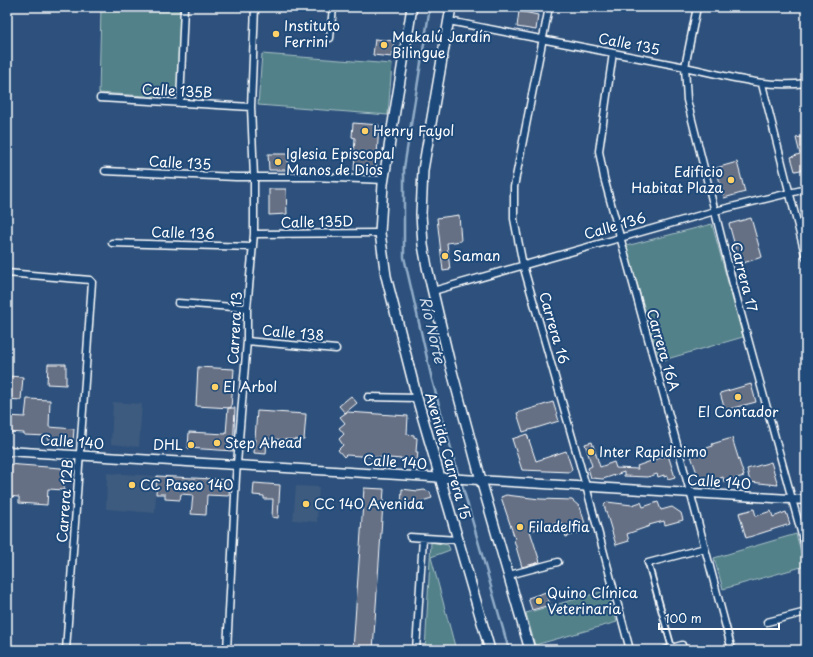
<svg xmlns="http://www.w3.org/2000/svg" width="813" height="657" font-family="'Playpen Sans',sans-serif">
  <style>
    .built { fill: #3e5a7f }
    .green { fill: #52818a; stroke: #a8c0c4 }
    .lines { fill: none; stroke-linecap: round; stroke-linejoin: round }
    .stream { stroke: #91acc8; stroke-width: 2.5 }
    .building { fill: #656f85; stroke: #fff }
    .pedestrian-casing { stroke: #fff; stroke-width: 8 }
    .minor-casing { stroke: #fff; stroke-width: 9 }
    .tertiary-casing { stroke: #fff; stroke-width: 11 }
    .secondary-casing { stroke: #fff; stroke-width: 12 }
    .pedestrian { stroke: #1f4a7a; stroke-width: 4.5 }
    .minor { stroke: #1f4a7a; stroke-width: 6 }
    .tertiary { stroke: #1f4a7a; stroke-width: 8 }
    .secondary { stroke: #1f4a7a; stroke-width: 9 }
    .poi-dot { fill: #ffd166; stroke: #1f4a7a; stroke-width: 1.5 }
    .labels { text-anchor: middle; stroke-width: 4; stroke-linejoin: round; paint-order: stroke }
    .poi-label { font-size: 14px; fill: #fff; stroke: #1f4a7a; text-anchor: start }
    .street-label { font-size: 14px; fill: #fff; stroke: #1f4a7a }
    .water-label { font-size: 15px; font-style: italic; fill: #d1dce8; stroke: #1f4a7a }
  </style>
  <rect width="100%" height="100%" fill="#2d517c"/>
  <filter id="ink" filterUnits="userSpaceOnUse"><feTurbulence type="fractalNoise" baseFrequency=".025" numOctaves="2"/><feDisplacementMap in="SourceGraphic" scale="8" xChannelSelector="R" yChannelSelector="G"/><feConvolveMatrix kernelMatrix="1 2 1 2 8 2 1 2 1" color-interpolation-filters="sRGB"/></filter>
  <g filter="url(#ink)">
    <path class="built" d="M113 402 142 404 139 447 111 444Z
      M107 473 157 476 155 513 106 509Z
      M296 486 319 487 317 522 293 520Z"/>
    <path class="green" d="M101 7H182L178 98 99 93Z
      M262 54 392 64 388 115 258 105Z
      M712 224 743 337 660 361 626 246Z
      M796 534 805 566 723 589 714 558Z
      M431 542 448 545 450 550 431 557 456 650H425Z
      M608 590 617 622 535 645 526 613Z"/>
    <g class="lines">
      <path class="stream" d="M430 7 404 168V257L432 380 459 477
        M461 481 509 650"/>
    </g>
    <path class="building" d="M519 11 538 15 536 30 517 27Z
      M375 39 394 41 392 57 373 55Z
      M353 123 379 125 376 171 354 170 355 154H354L355 138 352 137Z
      M806 136V169L795 171 791 157 800 154 796 138Z
      M268 154H288V170H269Z
      M737 162 745 192 724 198 716 168Z
      M269 189H286L287 214 269 215Z
      M459 215 461 241 447 243 450 270 443 271 437 218Z
      M751 218 762 257 740 264 729 224Z
      M48 364H66V385L47 384Z
      M198 367 234 369 231 408 196 406Z
      M7 376 23 377 21 400 7 399Z
      M751 384 756 402 725 410 720 393Z
      M351 396 357 403 345 413 339 406Z
      M27 399 50 400 49 427 74 429 73 441 48 439V436L24 435V433L7 432V416L25 417Z
      M553 402 559 421 523 432 517 413Z
      M228 408H235L233 451 188 448 189 432 226 434Z
      M257 411 306 414 304 440 267 439 266 454 254 453Z
      M347 412 408 416 407 434 414 435V437L417 438 416 452H418L417 460 346 455 344 457 338 450 343 445 339 439 344 434 339 428 345 423 340 417Z
      M527 434 536 461 566 451 572 469 570 472 522 470 512 439Z
      M732 438 744 476 724 482 723 477 716 480H702L698 476 690 453 713 446 712 444Z
      M592 442 600 467 614 462 616 468 638 469 637 466 668 455 675 477 668 479 667 476 664 477V475L658 477 657 474 648 477 624 476V472L603 479 591 478 588 468 592 466 585 444Z
      M771 462 778 485 750 482 747 469Z
      M7 464 61 468 65 473 64 490 48 489 47 505 19 503V497L7 496Z
      M157 476 230 480 229 496 207 495 206 515 191 514 193 495 181 494 180 500 165 499V494H156Z
      M254 483 280 485 278 518 272 517 273 499H264V496L253 495Z
      M364 488 384 489 373 650H353Z
      M402 489 418 491 424 490 430 492 432 498 409 505V507L401 506Z
      M506 495 540 499 572 500 580 507 587 530 566 537 561 522 530 531 540 562 522 567 514 540 515 539 501 497Z
      M607 502 632 505 641 502 643 507 658 502 661 510 672 507 681 513 683 520 665 525 664 521 649 525 650 526 627 534 629 541 616 545 604 505Z
      M754 509 756 516 771 511 773 517 786 512 790 524 746 538 739 513Z
      M546 592 550 605 532 610 528 598Z"/>
    <g class="lines">
      <g class="pedestrian-casing">
        <path id="pedestrian" d="M648 563 672 648"/>
      </g>
      <g class="minor-casing">
        <path id="minor" d="M549 7 514 187V219L523 265 586 486 630 650
          M697 7 685 67 687 100 734 288 806 550
          M449 21C524 36 599 50 675 65 718 73 761 89 806 83
          M330 38 333 7
          M613 53 599 151 604 178 692 499 732 650
          M762 84 806 258
          M100 98 251 107
          M180 103 184 7
          M105 171 236 177H313L384 180
          M254 234 380 233
          M112 243 253 247
          M7 273 90 280 92 282 66 650
          M433 291 715 211 806 189
          M178 303 247 308
          M247 341 336 349
          M368 397 417 398
          M410 537 458 540
          M648 563 705 548
          M509 575 558 562
          M767 622 806 612
          M227 650 236 476 247 341V308L254 234V177L251 107 255 7
          M416 650 423 538
          M665 650 682 645"/>
      </g>
      <g class="tertiary-casing">
        <path id="tertiary" d="M7 451 806 500"/>
      </g>
      <g class="secondary-casing">
        <path id="secondary" d="M412 7 383 184 380 233 386 276 417 398 490 650
          M451 7 423 170 421 214 423 245 427 267 449 360 481 480 530 650"/>
      </g>
      <use href="#pedestrian" class="pedestrian"/>
      <use href="#minor" class="minor"/>
      <use href="#tertiary" class="tertiary"/>
      <use href="#secondary" class="secondary"/>
    </g>
  </g>
  <g class="poi-dot">
    <circle cx="276" cy="34" r="4"/>
    <circle cx="384" cy="45" r="4"/>
    <circle cx="365" cy="131" r="4"/>
    <circle cx="278" cy="162" r="4"/>
    <circle cx="731" cy="180" r="4"/>
    <circle cx="445" cy="256" r="4"/>
    <circle cx="215" cy="387" r="4"/>
    <circle cx="738" cy="397" r="4"/>
    <circle cx="217" cy="443" r="4"/>
    <circle cx="191" cy="445" r="4"/>
    <circle cx="591" cy="452" r="4"/>
    <circle cx="132" cy="485" r="4"/>
    <circle cx="306" cy="504" r="4"/>
    <circle cx="520" cy="527" r="4"/>
    <circle cx="539" cy="601" r="4"/>
  </g>
  <g class="labels">
    <g class="poi-label">
      <text x="284" y="31">Instituto<tspan x="284" dy="16">Ferrini</tspan></text>
      <text x="392" y="42">Makalú Jardín<tspan x="392" dy="16">Bilingue</tspan></text>
      <text x="373" y="136">Henry Fayol</text>
      <text x="286" y="159">Iglesia Episcopal<tspan x="286" dy="16">Manos de Dios</tspan></text>
      <text x="723" y="177" text-anchor="end">Edificio<tspan x="723" dy="16">Habitat Plaza</tspan></text>
      <text x="453" y="261">Saman</text>
      <text x="223" y="392">El Arbol</text>
      <text x="738" y="417" text-anchor="middle">El Contador</text>
      <text x="225" y="448">Step Ahead</text>
      <text x="183" y="450" text-anchor="end">DHL</text>
      <text x="599" y="457">Inter Rapidisimo</text>
      <text x="140" y="490">CC Paseo 140</text>
      <text x="314" y="509">CC 140 Avenida</text>
      <text x="528" y="532">Filadelfia</text>
      <text x="547" y="598">Quino Clínica<tspan x="547" dy="16">Veterinaria</tspan></text>
    </g>
    <g class="street-label">
      <text transform="translate(629 44) rotate(11)" y="5">Calle 135</text>
      <text transform="translate(177 91) rotate(3)" y="5">Calle 135B</text>
      <text transform="translate(180 163) rotate(3)" y="5">Calle 135</text>
      <text transform="translate(317 222) rotate(-1)" y="5">Calle 135D</text>
      <text transform="translate(615 226) rotate(-16)" y="5">Calle 136</text>
      <text transform="translate(183 233) rotate(2)" y="5">Calle 136</text>
      <text transform="translate(744 277) rotate(76)" y="5">Carrera 17</text>
      <text transform="translate(235 328) rotate(-87)" y="5">Carrera 13</text>
      <text transform="translate(554 328) rotate(74)" y="5">Carrera 16</text>
      <text transform="translate(293 333) rotate(5)" y="5">Calle 138</text>
      <text transform="translate(663 350) rotate(74)" y="5">Carrera 16A</text>
      <text transform="translate(72 442) rotate(4)" y="5">Calle 140</text>
      <text transform="translate(448 456) rotate(74)" y="5">Avenida Carrera 15</text>
      <text transform="translate(395 462) rotate(4)" y="5">Calle 140</text>
      <text transform="translate(719 482) rotate(4)" y="5">Calle 140</text>
      <text transform="translate(65 501) rotate(-86)" y="5">Carrera 12B</text>
    </g>
    <g class="water-label">
      <text transform="translate(432 330) rotate(77)" y="5">Río Norte</text>
    </g>
  </g>
  <rect width="813" height="657" fill="none" stroke="#1f4a7a" stroke-width="24"/>
  <rect x="12" y="12" width="789" height="633" fill="none" stroke="#fff" stroke-width="1.5" filter="url(#ink)"/>
  <path d="M659 623v6h120v-6" fill="none" stroke="#ffffff" stroke-width="2"/>
  <text x="665" y="623" font-size="12" fill="#ffffff" stroke="#1f4a7a" stroke-width="3" paint-order="stroke">100 m</text>
</svg>
